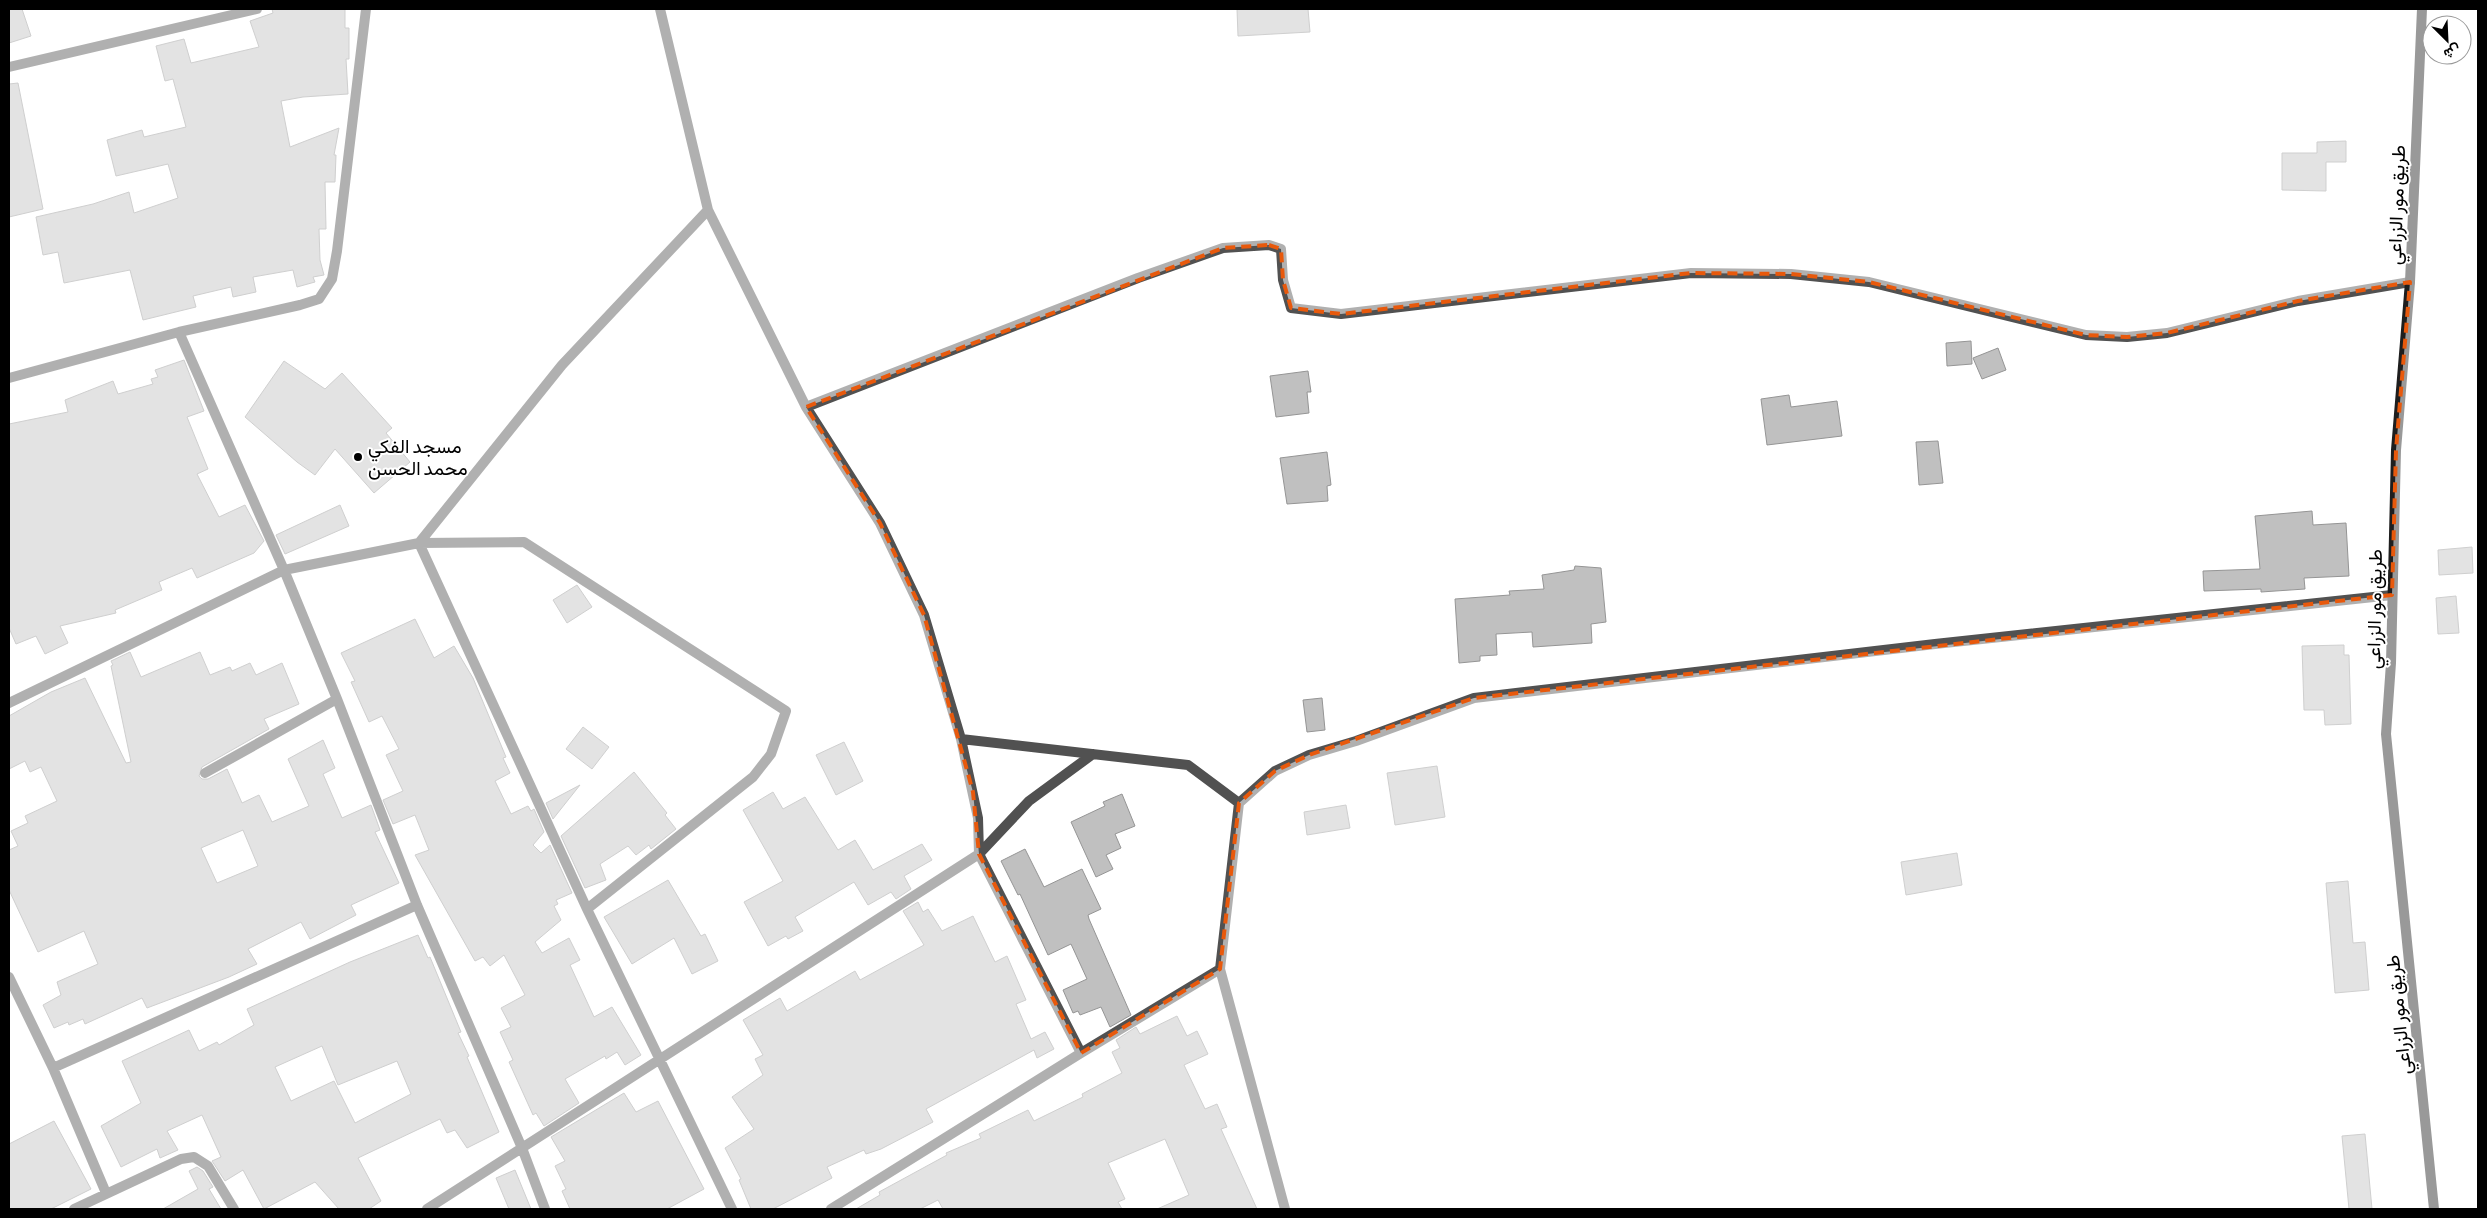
<svg xmlns="http://www.w3.org/2000/svg" width="2487" height="1218" font-family="'Sofia Sans Condensed',Vazirmatn,sans-serif">
  <style>
    .building { fill: #c0c0c0; stroke: #959595; fill-rule: evenodd }
    .lines { fill: none; stroke-linecap: round; stroke-linejoin: round }
    .street { stroke: #515151; stroke-width: 10 }
    .secondary { stroke: #1e1e1e; stroke-width: 10 }
    .marked { fill: none; stroke: #e8590c; stroke-width: 4; stroke-dasharray: 10 6; stroke-linejoin: round }
    .poi-dot { fill: #000; stroke: #fff; stroke-width: 2 }
    .labels { text-anchor: middle; stroke-width: 4; stroke-linejoin: round; paint-order: stroke }
    .street-label { font-size: 19px; fill: #000; stroke: #fff }
    .poi-label { font-size: 19px; fill: #000; stroke: #fff; text-anchor: start }
  </style>
  <rect width="100%" height="100%" fill="#fff"/>
  <path class="building" d="M9 9H22L31 36 9 43Z
    M272 9H345V28H349V59H346L348 94 303 97 281 101 290 147 339 128 334 155H336L335 182H325L326 229H319L320 260 324 275 313 277 315 282 297 287 293 270 253 277 256 292 233 297 231 287 193 296 196 307 143 320 130 270 64 283 58 252 43 255 36 217 93 204 129 192 134 213 178 198 168 164 116 176 107 140 142 130 144 137 186 127 173 79 165 81 156 46 184 39 191 63 259 47 250 21 273 13Z
    M1237 9H1308L1310 32 1238 36Z
    M18 83 43 209 9 217V84Z
    M2346 141V162H2326V191L2282 190V153H2317V142Z
    M1971 341 1972 364 1947 366 1946 343Z
    M1998 348 2006 370 1982 379 1973 358Z
    M184 360 204 411 187 417 208 469 197 474 219 517 245 505 264 541 254 553 197 578 192 568 159 582 162 590 115 610 116 613 60 626 68 643 45 654 36 636 16 644 9 628V424L68 412 65 400 113 381 118 394 153 384 151 379 158 377 155 370Z
    M284 361 325 389 342 373 392 428 386 433 410 462 374 493 335 449 315 475 297 462 245 417Z
    M1308 371 1311 392H1307L1309 413 1276 417 1270 376Z
    M1789 395 1791 407 1837 401 1842 436 1767 445 1761 399Z
    M1938 441 1943 483 1919 485 1916 442Z
    M1327 452 1331 485 1327 486 1328 501 1287 504 1280 458Z
    M340 505 349 526 285 554 276 535Z
    M2312 511 2313 525 2346 523 2349 576 2304 578 2305 589 2261 592V589L2204 591 2203 571 2260 569 2255 516Z
    M2472 547 2473 573 2439 575 2438 550Z
    M1575 566 1601 568 1606 622 1591 624 1592 643 1533 647 1532 632 1496 634 1497 655 1480 656V661L1459 663 1455 599 1510 595 1509 591 1544 589 1542 575 1574 570Z
    M577 585 592 607 567 623 553 600Z
    M2456 596 2459 633 2438 634 2436 598Z
    M415 619 434 658 454 646 473 678 506 757 503 758 510 773 495 781 511 814 528 806 531 811 534 809 544 832 533 845 541 853 550 845 572 893 556 900 558 904 554 906 561 920 535 942 542 953 569 938 580 960 570 965 594 1017 612 1007 641 1055 625 1065 617 1052 606 1059 605 1056 565 1079 579 1103 544 1126 536 1113 533 1115 509 1062 513 1060 500 1032 511 1027 501 1008 525 995 504 955 490 966 483 957 475 961 415 855 429 850 415 815 393 824 383 800 403 791 386 755 399 749 382 716 369 722 351 682 355 681 341 653Z
    M2344 645V655H2349L2351 724 2325 725 2324 710H2304L2302 646Z
    M130 652 141 677 200 652 210 675 230 667 232 671 250 663 256 675 282 663 299 704 264 719 269 729 202 767 199 776 202 779H208L227 769 242 803 259 795 272 822 309 806 288 759 323 740 335 768 323 774 342 818 371 805 380 830 375 832 399 883 351 905 356 915 310 939 301 922 248 949 257 964 229 977 147 1008 142 998 85 1024 83 1019 69 1025 68 1022 54 1028 43 1005 61 995 57 982 98 964 84 931 38 952 9 890V850L18 846 11 831 28 823 25 816 57 801 41 767 30 772 25 761 9 769V716L51 692 85 678 126 763 131 762 111 666 113 665 111 661ZM243 830 258 866 217 883 201 848Z
    M1322 698 1325 730 1307 732 1303 700Z
    M583 727 609 747 592 769 566 749Z
    M844 742 863 781 836 795 816 755Z
    M1437 766 1445 817 1395 825 1387 773Z
    M634 772 667 813 665 815 676 829 651 849 649 845 636 855 628 846 600 864 606 880 585 888 561 836Z
    M580 785 553 819 546 803Z
    M773 792 783 809 805 797 838 850 855 840 873 870 922 844 932 860 904 876 911 889 896 899 891 892 868 905 854 882 795 917 803 931 788 939 786 936 768 946 744 902 783 881 743 810Z
    M1122 794 1135 826 1115 834 1121 848 1106 855 1113 869 1096 877 1071 822 1105 806 1103 802Z
    M1346 805 1350 828 1307 835 1304 812Z
    M1025 849 1044 887 1082 869 1101 909 1088 915 1089 919 1131 1015 1110 1027 1101 1007 1080 1015 1078 1011 1073 1013 1063 990 1087 979 1071 944 1048 955 1020 894 1018 895 1001 861Z
    M1957 853 1962 885 1906 895 1901 862Z
    M668 880 701 936 705 934 718 961 692 974 674 938 632 964 604 917Z
    M2348 881 2353 943 2365 942 2369 990 2335 993 2326 883Z
    M918 902 923 912 928 909 942 931 973 916 995 962 1007 956 1026 1000 1016 1004 1031 1039 1045 1032 1054 1049 1037 1058 1034 1050 926 1109 933 1122 881 1149 866 1154 864 1150 827 1167 832 1178 798 1196 773 1209H751L739 1180 741 1179 725 1148 754 1129 732 1097 763 1075 755 1059 763 1055 743 1020 780 998 787 1011 855 971 860 980 924 945 903 911Z
    M418 935 428 958 430 957 461 1032 458 1033 469 1056 467 1057 499 1132 467 1148 455 1130 447 1133 440 1119 358 1158 381 1201 369 1209H339L315 1182 264 1209 243 1170 225 1181 212 1161 221 1157 202 1115 167 1131 178 1150 160 1158 157 1149 121 1167 101 1126 141 1103 122 1061 189 1030 199 1051 217 1042 219 1045 254 1025 247 1009 350 962ZM322 1046 338 1085 397 1061 411 1094 355 1123 334 1081 291 1101 275 1067Z
    M1177 1016 1187 1036 1197 1031 1208 1054 1184 1065 1205 1109 1217 1104 1227 1127 1221 1129 1257 1209H1157L1189 1195 1165 1139 1108 1163 1125 1199 1118 1202 1122 1209H943L938 1200 920 1209H856L880 1195 879 1192 947 1155 946 1153 981 1138 979 1134 1028 1110 1034 1121 1083 1097 1082 1094 1122 1073 1112 1052 1120 1048 1116 1040 1136 1027 1140 1034Z
    M624 1093 636 1112 658 1101 704 1189 667 1209H570L562 1191 566 1189 555 1166 565 1161 551 1137Z
    M54 1121 91 1189 51 1209H9V1144Z
    M2365 1134 2372 1209H2349L2342 1136Z
    M197 1167 203 1171 213 1187 209 1189 221 1209H163L198 1189 189 1171Z
    M515 1170 531 1209H509L496 1178Z"/>
  <g class="lines">
    <path class="street" d="M9 67 257 9
      M708 210 806 407 880 523 924 615 961 739 1188 765 1239 803 1220 969 1285 1209
      M179 332 284 570 337 699 417 905 522 1148 545 1209
      M9 378 179 332 300 305 319 299 332 279 337 251 366 9
      M806 407 1138 278 1223 248 1269 245 1281 249 1283 280 1291 308 1341 314 1691 273 1791 274 1869 282 2086 335 2127 337 2167 333 2298 301 2410 282
      M9 703 284 570 419 543 562 365 708 210 660 9
      M961 739 978 818 979 854 1081 1053
      M205 773 337 699
      M1239 803 1275 771 1309 755 1356 741 1474 698 1935 644 2392 595
      M587 909 753 777 771 754 786 711 524 542 419 543 587 909 732 1209
      M9 977 53 1068 106 1193
      M53 1068 417 905
      M74 1209 181 1159 194 1157 208 1166 234 1209
      M427 1209 979 854 1029 801 1093 754
      M831 1209 1081 1053 1220 969"/>
    <path class="secondary" d="M2422 9 2410 282 2396 450 2391 663 2386 734 2434 1209"/>
  </g>
  <path d="M0 0H2487V1218H0ZM1269 245 1281 249 1283 280 1291 308 1341 314 1691 273 1791 274 1869 282 2086 335 2127 337 2167 333 2298 301 2410 282 2396 450 2392 595 1474 698 1309 755 1275 771 1239 803 1220 969 1081 1053 979 854 973 792 924 615 880 523 806 407 1223 248Z" fill="#fff" fill-opacity=".55" fill-rule="evenodd"/>
  <path class="marked" d="M1269 245 1281 249 1283 280 1291 308 1341 314 1691 273 1791 274 1869 282 2086 335 2127 337 2167 333 2298 301 2410 282 2396 450 2392 595 1474 698 1309 755 1275 771 1239 803 1220 969 1081 1053 979 854 973 792 924 615 880 523 806 407 1223 248Z"/>
  <circle class="poi-dot" cx="358" cy="457" r="5"/>
  <g class="labels">
    <g class="street-label">
      <text transform="translate(2396 205) rotate(-88)" y="7">طريق مور الزراعي</text>
      <text transform="translate(2374 609) rotate(-89)" y="7">طريق مور الزراعي</text>
      <text transform="translate(2398 1015) rotate(-96)" y="7">طريق مور الزراعي</text>
    </g>
    <g class="poi-label">
      <text x="368" y="453">مسجد الفكي<tspan x="368" dy="22">محمد الحسن</tspan></text>
    </g>
  </g>
  <rect width="2487" height="1218" fill="none" stroke="#000000" stroke-width="20"/>
  <g transform="translate(2447 40) rotate(156)"><circle r="24" fill="#ffffff" stroke="#999999"/>
  <path d="M0-4L9 19L0 12L-9 19Z" fill="#000000"/>
  <text y="-8" font-size="14" font-weight="bold" text-anchor="middle" fill="#000000">ش</text>
  </g>
</svg>
